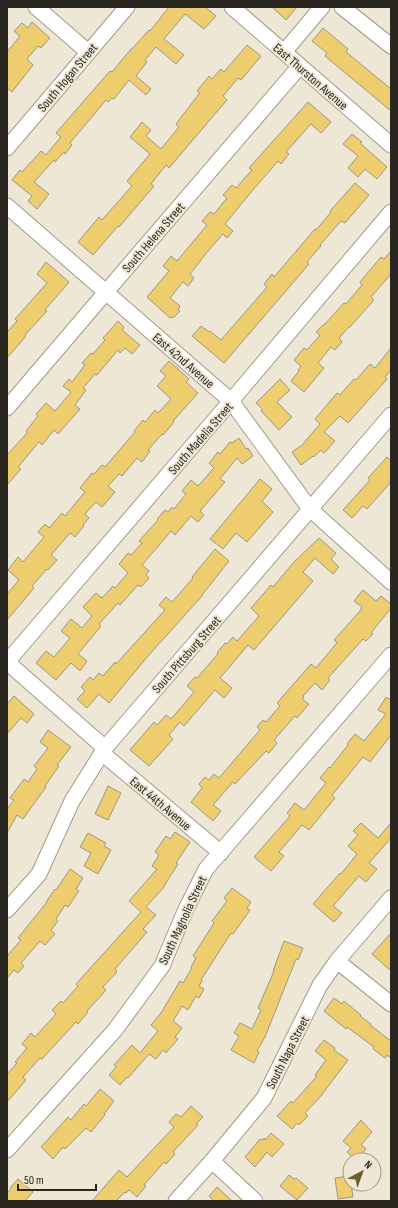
<svg xmlns="http://www.w3.org/2000/svg" width="398" height="1208" font-family="'Sofia Sans Condensed',sans-serif">
  <style>
    .building { fill: #edcd6e; stroke: #9d9786 }
    .lines { fill: none; stroke-linecap: round; stroke-linejoin: round }
    .minor-casing { stroke: #a19b8a; stroke-width: 17 }
    .minor { stroke: #fff; stroke-width: 15 }
    .labels { text-anchor: middle; stroke-width: 4; stroke-linejoin: round; paint-order: stroke }
    .street-label { font-size: 13px; fill: #292720; stroke: #eee7d5 }
  </style>
  <rect width="100%" height="100%" fill="#eee7d5"/>
  <path class="building" d="M169 7H205L216 16 204 29 185 14 164 39 184 55 176 64 156 47 145 60 147 62 136 76 151 89 146 95 129 80 114 99 112 98 108 102 106 100 70 143 72 145 65 154 64 152 55 162 54 160 34 182 49 194 37 209 28 201 32 196 12 180 20 170 22 172 41 151 46 155 61 137 56 133 110 71 112 72 131 49H132L149 30 150 31Z
    M272 7H297L286 20Z
    M32 22 50 38 41 48 38 46 27 59 33 65 12 92 7 88V52L20 36 14 31 22 23 28 28Z
    M323 28 348 49 346 52 391 89V111L325 56 327 53 312 41Z
    M247 45 261 56 241 80 238 78 223 96 227 100 214 115 169 168 166 165 151 184 154 186 119 227 118 226 93 255 78 242 99 217 102 220 132 186 127 181 150 154 130 137 142 122 151 130 146 136 161 149 179 127 176 124 199 94 200 93 197 91 209 76 212 79 221 69 224 72Z
    M308 102 331 122 321 133 311 124 286 152 289 154 281 164 278 161 247 197 225 224 233 231 227 238 223 234 208 251 190 274 194 278 188 286 183 282 170 298 180 306 178 309 180 311 173 318 171 317 170 318 147 297 169 271 163 266 171 256 177 261 207 225 202 221 210 212 214 214 227 198 223 195 232 185 236 188 252 170 249 168Z
    M352 134 362 142 360 143 387 167 377 179 365 169 358 177 348 168 358 156 343 144Z
    M355 183 369 195 345 223 341 221 320 245 321 246 307 262 309 264 224 363 192 336 201 326 209 332 210 331 221 340 267 287 264 284 272 274 274 277 315 229 316 230 331 212 330 211Z
    M391 251V274L371 297 374 300 350 327H349L339 338 342 342 335 350 331 347 318 363 324 368 304 392 291 381 299 371 298 370 301 366 294 360 304 348 307 350 320 335 316 332 324 324H325L344 303 346 304 362 285 360 282 381 257 384 259Z
    M46 262 69 282 45 310 47 311 25 335 26 336 7 358V332L17 321 15 319 47 283 37 274Z
    M118 321 124 327 122 330 140 345 132 354 125 348 120 353 118 350 97 375 95 374 83 388 86 390 75 405 80 409 58 434 54 430 42 445 39 442 18 467 21 469 7 485V455L27 433 26 431 38 416 36 414 46 403 55 411 71 392 63 386 69 379 72 382 85 365 82 363 91 353 93 354 105 340 103 338Z
    M391 348V370L385 377 387 379 348 423 340 416 324 432 335 441 324 453 321 450 314 457 313 456 301 465 292 452 302 445 320 424 315 419 337 393 340 395 354 379 356 380 370 364 375 368Z
    M169 361 189 379 186 382 198 393 173 421 174 422 163 435 162 434 148 450 150 451 142 462 137 458 122 476 119 474 108 486 115 492 102 507 96 502 85 514 89 518 83 525 84 526 75 537 70 533 51 555 57 560 48 570 47 569 32 586 34 588 7 620V594L19 580 8 570 18 557 23 562 44 537 38 532 45 524 49 528 62 513 65 516 85 492 80 488 92 473 94 474 102 465 105 467 135 432 134 431 143 420 145 422 155 410 158 413 171 399 157 386 166 376 160 371Z
    M280 379 290 390 277 402 292 417 279 430 261 411 263 410 256 403Z
    M239 438 246 449 248 448 253 456 242 464 237 458 220 479 225 482 200 511 204 515 198 522 191 516 175 535 171 531 142 565 149 571 146 575 149 578 141 587 138 585 120 605 118 603 99 624 101 626 78 654 87 661 80 671 71 663 56 680 36 663 46 651 54 657 70 638 61 631 71 619 82 628 92 616 83 607 96 593 102 598 113 586 115 588 128 573 119 564 128 553 131 555 142 543 139 541 158 520 157 519 165 510 168 512 172 507 174 509 186 494 182 491 191 480 198 486 214 468 209 463 218 452 220 454 230 442 232 443Z
    M387 457 391 461V482L367 509 363 506 352 518 343 510 370 480 368 478Z
    M260 479 272 489 262 501 273 512 247 542 236 533 223 549 210 539Z
    M319 538 336 553 331 559 339 567 333 574 315 558 303 572 313 581 254 650 248 645 220 678 232 688 224 698 215 690 184 726 180 722 169 735 173 739 149 766 130 750 154 722 157 725 166 715 171 719 194 692 187 686 195 677 197 678 218 654 217 653 225 643 227 644 233 637 237 641 259 616 251 608 271 585 273 587 293 563Z
    M215 549 229 561 202 595H203L148 656 109 703 99 694 87 708 77 699 85 691 81 687 90 677 93 680 99 673 103 676 115 662 116 664 165 610 159 605 166 597 172 602 193 578 192 577Z
    M363 590 376 601 381 596 391 604V608L371 633 373 634 366 641 363 639 328 678 330 680 322 690 315 683 303 696 304 697 302 699 309 704 297 718 295 716 274 740 277 743 269 753 266 751 235 784 233 782 213 805 221 811 213 821 191 802 202 788 199 784 205 777 209 780 214 774 219 778 260 730 257 727 263 720 266 722 280 706 277 703 297 680 311 664 316 668 335 645 337 643 334 640 360 611 362 607 354 601Z
    M14 696 34 714 27 723 21 718 7 734V704Z
    M386 697 391 700V735L370 762 363 757 332 795 335 798 309 830 302 825 279 852 284 856 271 871 254 857 290 816 287 813 295 803 304 810 326 783 320 778 329 767 330 768 348 745 347 744 355 734 364 741 386 714 378 710Z
    M48 730 71 747 57 765 59 766 45 786 46 787 23 819 17 815 7 833V809L14 800 10 798 24 779 28 782 37 769 34 766 48 748 40 742Z
    M108 786 121 793 108 820 95 814Z
    M361 823 378 838 391 823V838L369 863 377 869 366 882 359 876 333 906 342 913 334 922 313 904 340 873 341 874 357 854 348 846 358 835 353 831Z
    M175 832 190 842 176 863 178 864 164 886V887L146 907 156 915 143 929 147 932 115 969 117 972 103 987 106 990 87 1011 88 1012 78 1024 76 1022 42 1059 40 1058 23 1077 26 1080 7 1102V1074L17 1063 15 1062 27 1048 22 1044 31 1033 35 1037 56 1014 52 1010 61 1001 63 1003 78 986 76 984 141 912 129 901 157 869 152 866 159 855 155 852 166 836 170 839Z
    M88 833 106 843 104 846 111 850 98 874 84 866 91 853 80 847Z
    M70 869 83 878 76 889 79 891 68 907 65 905 56 919 58 921 51 930 55 934 45 945 40 941 21 963 24 966 18 973 14 970 7 978V956L21 940 18 938 47 902H46L55 889 56 890Z
    M232 888 251 902 247 908 250 910 233 934 231 933 201 980 202 981 199 986 204 989 199 998 196 996 188 1010 182 1006 173 1021 182 1028 175 1037 178 1039 166 1053 163 1050 156 1059 149 1054 128 1078 127 1077 120 1085 109 1075 116 1067 114 1065 132 1045 140 1053 158 1031 151 1025 161 1013 180 981 183 983 192 968 191 967 196 958 193 956 214 923 212 921 227 901 224 898Z
    M391 933V971L372 954Z
    M284 941 303 948 298 960 296 959 265 1037 257 1051 259 1052 254 1063 231 1050 239 1036 234 1033 240 1023 252 1029 261 1010 258 1008 274 971H273Z
    M334 998 342 1004 344 1001 361 1015 360 1016 371 1024 370 1025 391 1041V1058L387 1055 385 1058 373 1049 374 1047 347 1027 346 1029 324 1011Z
    M324 1040 335 1048 334 1050 348 1060 320 1097 305 1113 308 1116 299 1125 297 1123 292 1129 277 1116 291 1101 293 1103 317 1076 315 1075 326 1060 315 1051Z
    M100 1089 114 1101 104 1114 105 1115 91 1132 86 1128 65 1149 63 1147 53 1159 41 1147 68 1117 71 1120 84 1104 86 1106Z
    M191 1106 203 1117 196 1124 198 1125 173 1152 175 1154 166 1164 164 1162 144 1185 146 1186 137 1197 129 1190 126 1193 125 1192 116 1201H92L119 1170 127 1177 174 1127 169 1122 176 1114 181 1117Z
    M361 1120 372 1132 361 1145 366 1149 356 1160 347 1152 351 1148 343 1141Z
    M271 1133 284 1144 272 1157 267 1152 255 1167 245 1157 260 1139 262 1140 264 1138 265 1140Z
    M289 1175 294 1179 296 1178 308 1188 297 1200 280 1186Z
    M350 1176V1184H351L353 1197 338 1199 335 1178Z
    M18 1179 33 1192 25 1201H7V1193L11 1189 10 1188Z
    M217 1187 232 1201H214L209 1196Z"/>
  <g class="lines">
    <g class="minor-casing">
      <path id="minor" d="M36 7 88 52
        M232 7 391 145
        M342 7 391 46
        M284 52 322 7
        M7 148 127 7
        M7 206 231 401 310 509 391 582
        M7 408 106 292 300 66
        M7 662 231 401 391 212
        M7 662 105 748
        M102 753 221 853
        M7 910 39 874 72 801 105 748 391 415
        M337 961 391 1004
        M7 1150 115 1030 162 966 186 909 206 869 391 655
        M212 1161 255 1201
        M176 1201 212 1161 264 1098 320 985 337 961 391 898"/>
    </g>
    <use href="#minor" class="minor"/>
  </g>
  <g class="labels">
    <g class="street-label">
      <text transform="translate(311 76) rotate(41)" y="5">East Thurston Avenue</text>
      <text transform="translate(67 77) rotate(-50)" y="5">South Hogan Street</text>
      <text transform="translate(153 237) rotate(-49)" y="5">South Helena Street</text>
      <text transform="translate(184 360) rotate(41)" y="5">East 42nd Avenue</text>
      <text transform="translate(200 438) rotate(-49)" y="5">South Madelia Street</text>
      <text transform="translate(186 654) rotate(-49)" y="5">South Pittsburg Street</text>
      <text transform="translate(161 803) rotate(40)" y="5">East 44th Avenue</text>
      <text transform="translate(182 920) rotate(-65)" y="5">South Magnolia Street</text>
      <text transform="translate(287 1052) rotate(-63)" y="5">South Napa Street</text>
    </g>
  </g>
  <rect width="398" height="1208" fill="none" stroke="#292720" stroke-width="16"/>
  <g transform="translate(362 1172) rotate(41)"><circle r="19" fill="#eee7d5" stroke="#9f9a8d"/>
  <path d="M0-3L7 15L0 10L-7 15Z" fill="#6c5f2c"/>
  <text y="-6" font-size="11" font-weight="bold" text-anchor="middle" fill="#292720">N</text>
  </g>
  <path d="M18 1184v6h78v-6" fill="none" stroke="#292720" stroke-width="2"/>
  <text x="24" y="1184" font-size="12" fill="#292720" stroke="#eee7d5" stroke-width="3" paint-order="stroke">50 m</text>
</svg>
